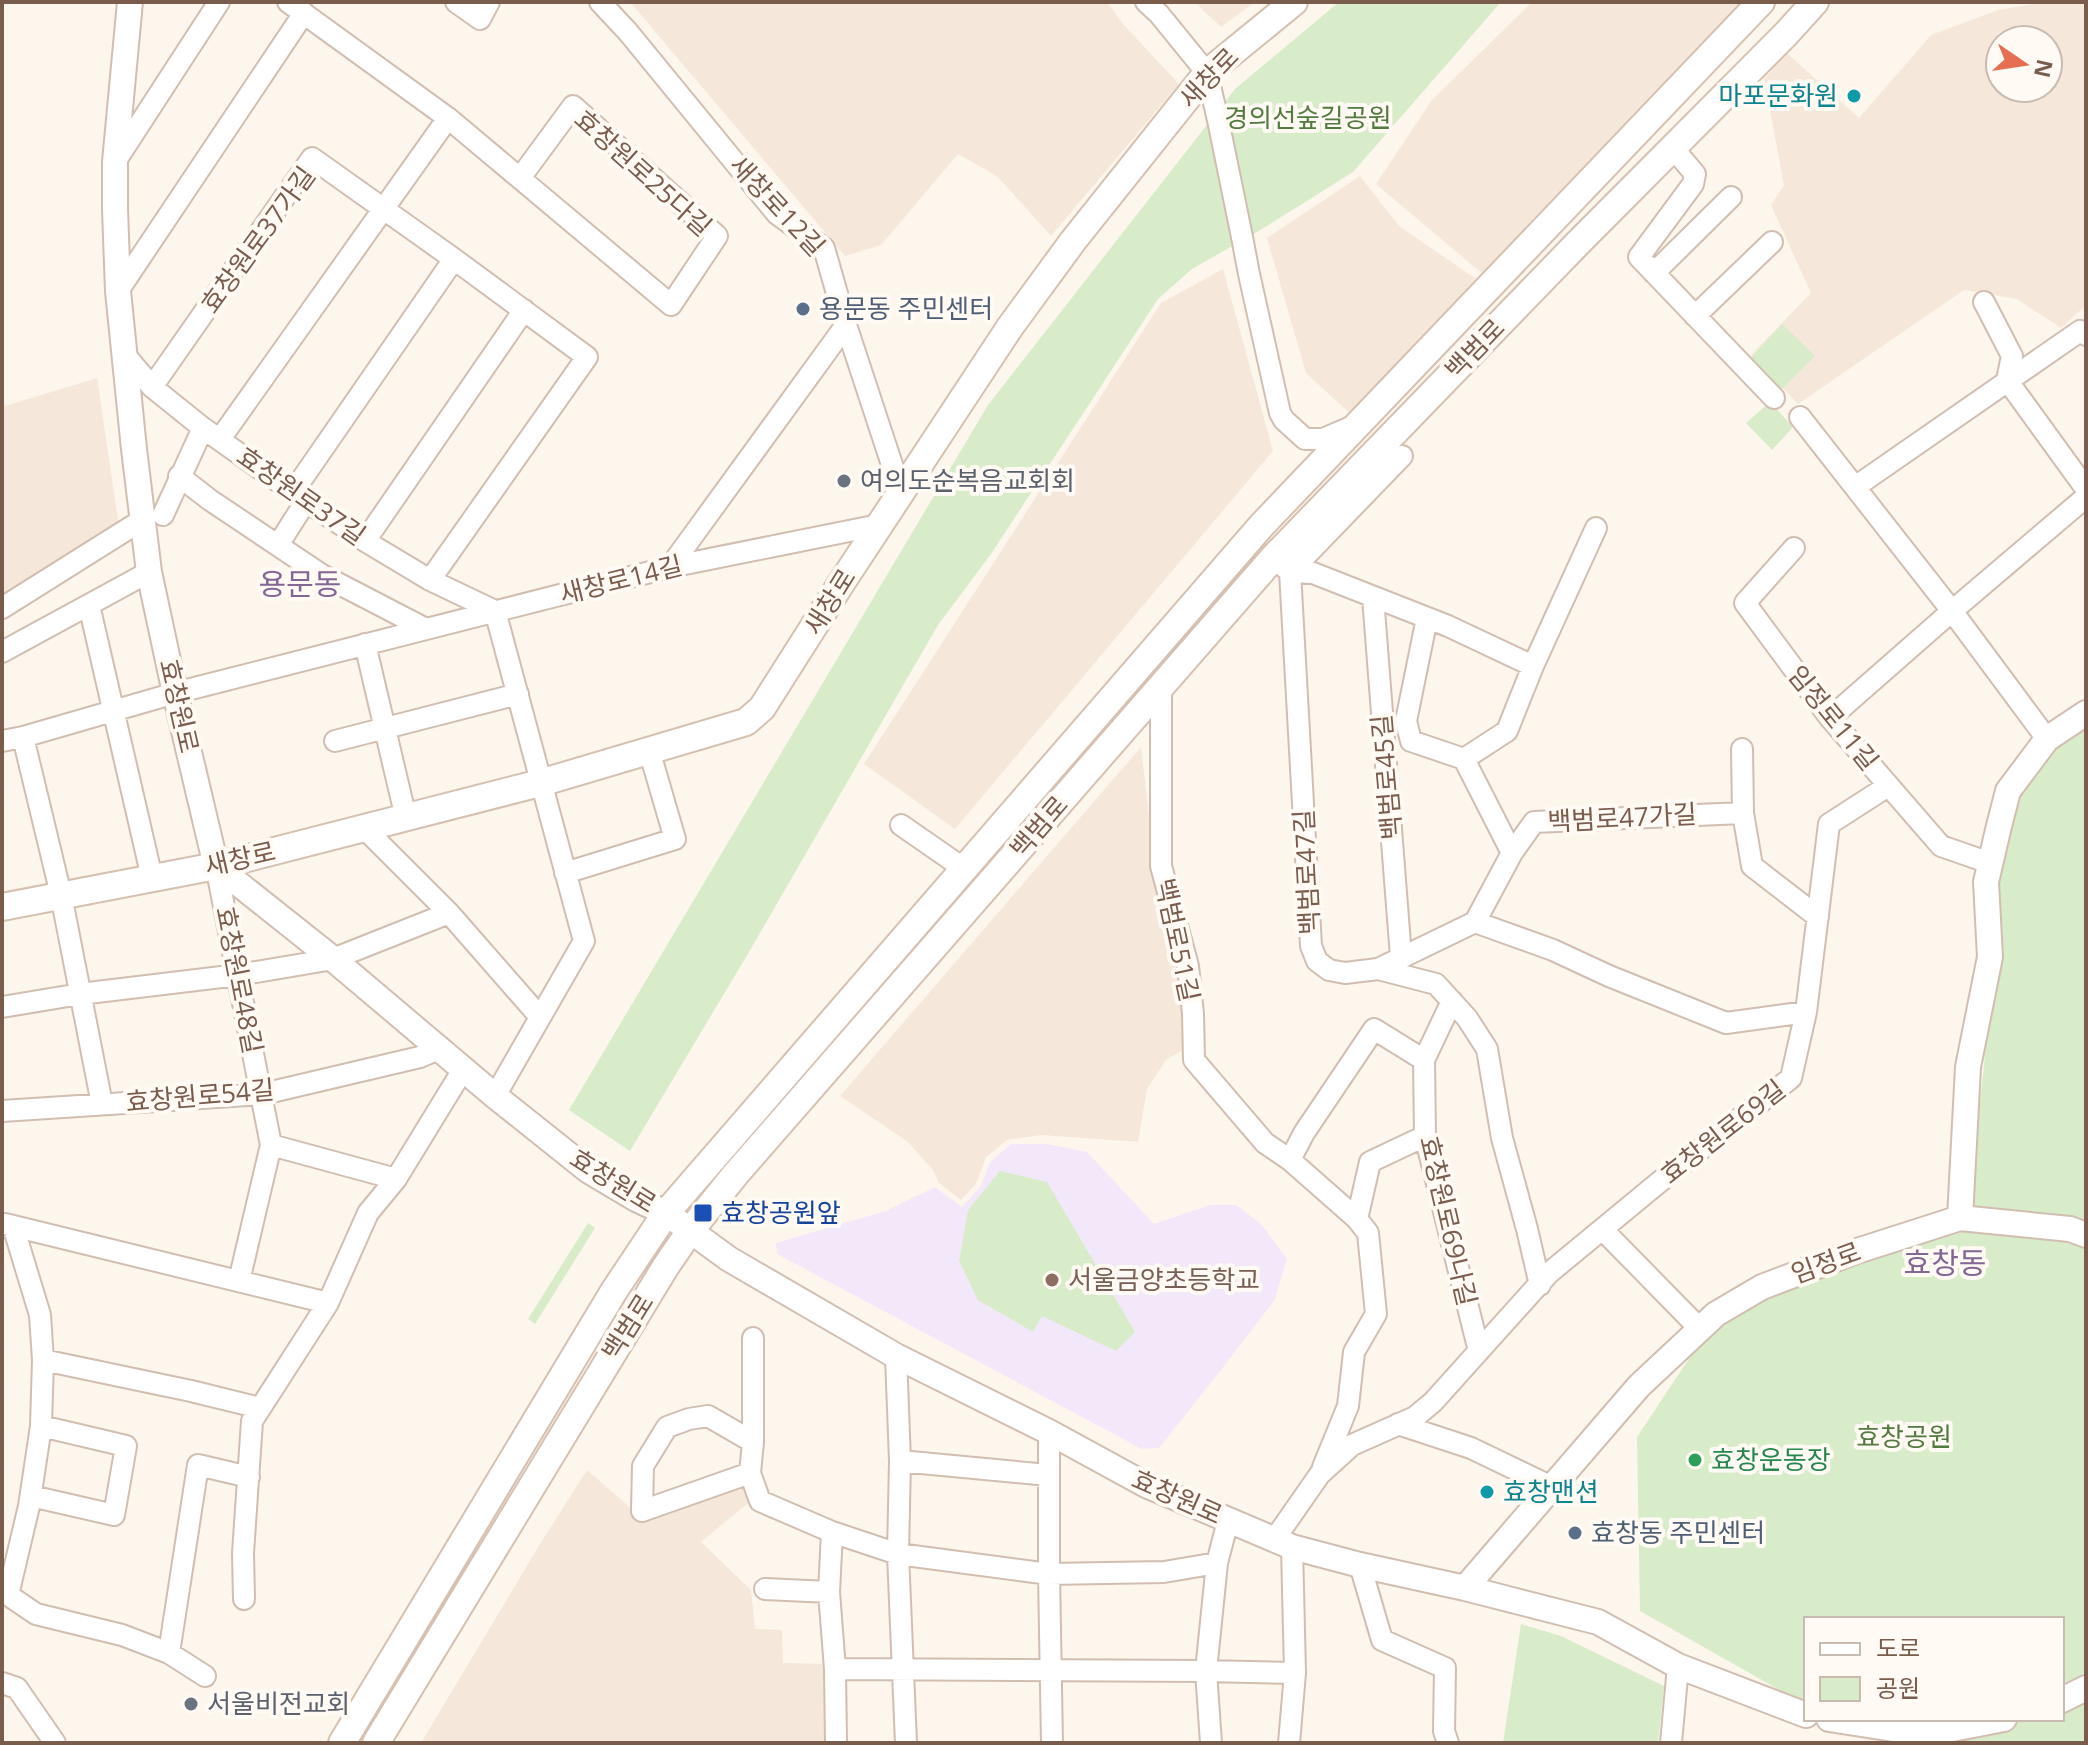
<svg xmlns="http://www.w3.org/2000/svg" width="2088" height="1745" font-family="'Open Sans','Noto Sans KR',sans-serif">
  <style>
    .residential { fill: #f5e8da; fill-rule: evenodd }
    .education { fill: #f3e8fa }
    .green { fill: #d8ecc9 }
    .lines { fill: none; stroke-linecap: round; stroke-linejoin: round }
    .minor-casing { stroke: #d1beb0; stroke-width: 24 }
    .tertiary-casing { stroke: #d1beb0; stroke-width: 28 }
    .secondary-casing { stroke: #d6c0b0; stroke-width: 30 }
    .minor { stroke: #fff; stroke-width: 20 }
    .tertiary { stroke: #fff; stroke-width: 24 }
    .secondary { stroke: #fff; stroke-width: 26 }
    .minor-bridge-casing { stroke: #d1beb0; stroke-width: 24; stroke-linecap: butt }
    .minor-bridge { stroke: #fff; stroke-width: 20 }
    .culture-dot { fill: #0f9aa8; stroke: #fffaf3; stroke-width: 3 }
    .service-dot { fill: #5c6f8a; stroke: #fffaf3; stroke-width: 3 }
    .worship-dot { fill: #6b7280; stroke: #fffaf3; stroke-width: 3 }
    .transit-dot { fill: #1a4fb4; stroke: #fffaf3; stroke-width: 3 }
    .education-dot { fill: #8d6e63; stroke: #fffaf3; stroke-width: 3 }
    .leisure-dot { fill: #2e9e5b; stroke: #fffaf3; stroke-width: 3 }
    .labels { text-anchor: middle; stroke-width: 8; stroke-linejoin: round; paint-order: stroke }
    .street-label { font-size: 26px; fill: #7a5c4d; stroke: #fffaf3 }
    .culture-label { font-size: 26px; fill: #0d838f; stroke: #fffaf3; text-anchor: end }
    .park-label { font-size: 26px; fill: #537a41; stroke: #fffaf3 }
    .service-label { font-size: 26px; fill: #4e5e75; stroke: #fffaf3; text-anchor: start }
    .worship-label { font-size: 26px; fill: #5b616d; stroke: #fffaf3; text-anchor: start }
    .transit-label { font-size: 26px; fill: #164399; stroke: #fffaf3; text-anchor: start }
    .education-label { font-size: 26px; fill: #785e54; stroke: #fffaf3; text-anchor: start }
    .leisure-label { font-size: 26px; fill: #27864d; stroke: #fffaf3; text-anchor: start }
    .quarter-label { font-size: 30px; fill: #846695; stroke: #fffaf3 }
  </style>
  <rect width="100%" height="100%" fill="#fdf6ec"/>
  <path class="residential" d="M630 2H1107L1123 24 1179 84 1051 236 997 176 958 154 881 245 845 256Z
    M1194 2H1255L1221 27Z
    M1532 2H1741L1484 275 1376 184 1432 100Z
    M2046 2H2086V305L2061 328 2017 299 1964 290 1798 404 1751 355 1811 293 1771 205 1784 185 1764 79 1787 53 1859 118 1931 35 1998 10ZM2000 40H2048V88H2000Z
    M1360 176 1399 226 1476 279 1356 419 1306 373 1267 238Z
    M1223 269 1273 451 955 829 864 764 1161 303Z
    M97 378 119 526 2 595V403L5 406Z
    M1141 747 1160 912 1180 969 1186 1048 1166 1060 1147 1089 1138 1142 1041 1135 1007 1140 986 1157 976 1184 961 1200 939 1183 933 1170 908 1142 840 1096Z
    M587 1470 641 1517 748 1481 752 1500 701 1542 751 1590 755 1629 782 1630 783 1663 830 1664 831 1743H421L540 1544Z"/>
  <path class="education" d="M1011 1144H1047L1087 1152 1154 1224 1210 1205H1236L1261 1224 1287 1259 1274 1301 1217 1375 1159 1448 1142 1449 777 1254 776 1243 886 1211 935 1187 962 1207 981 1186 990 1162Z"/>
  <path class="green" d="M1339 2H1501L1353 172 1257 232 1192 269 1158 299 991 554 938 625 749 952 630 1151 569 1110 988 405 1235 89Z
    M1782 324 1815 356 1776 395 1746 363Z
    M1770 402 1793 427 1772 450 1746 423Z
    M2086 722V1743H1931L1883 1719H2062V1619H1806V1705L1640 1611 1637 1437 1704 1336 1720 1323 1789 1289 1969 1210 1995 958 1992 884 2003 832 2028 776Z
    M1000 1171 1047 1182 1135 1332 1116 1351 1042 1316 1033 1332 978 1300 959 1261 968 1210Z
    M588 1223 595 1228 535 1324 528 1319Z
    M1521 1624 1561 1636 1664 1686 1658 1743H1503Z"/>
  <g class="lines">
    <g class="minor-casing">
      <path id="minor" d="M288 2 448 118 671 305 717 236 573 106 520 178
        M456 2 480 19 489 2
        M600 2 628 32 777 214 824 248 846 325 901 492
        M1146 2 1159 14 1207 73 1218 120
        M1672 147 1695 174 1693 184 1639 257 1774 398
        M115 162 219 2
        M1242 237 1249 274 1280 413 1284 420 1305 439H1323L1351 427
        M1654 273 1731 197
        M118 291 304 13
        M1984 302 2012 356 2007 380 2086 489
        M1695 316 1772 242
        M125 355 152 387 203 428 293 492 365 541 430 580 495 611 584 941 495 1096
        M152 387 312 158 454 259 587 357 430 580
        M1800 417 1952 611 2047 739
        M220 439 448 118
        M179 476 210 500 322 575 426 629
        M1855 487 2080 331 2086 335
        M293 492 454 259
        M163 515 203 428
        M365 541 524 310
        M278 545 306 501
        M1794 548 1745 603 1830 718 1941 846 1990 863
        M1282 565 1290 572 1313 573 1448 626 1533 666
        M670 567 846 325
        M1290 572 1311 946 1317 961 1329 970 1345 973 1378 969 1436 984 1467 1018 1487 1049 1502 1138 1527 1229 1540 1285
        M1290 572 1402 456
        M1373 597 1401 957
        M89 605 152 878
        M2 608 142 520
        M1427 618 1406 721 1411 741 1464 759 1507 731 1533 666 1596 528
        M365 644 406 818
        M2 652 149 572
        M1161 687V866L1188 966 1193 1014 1194 1060 1265 1143 1290 1160 1357 1219 1368 1233 1376 1314 1354 1352 1348 1406 1323 1467
        M1830 718 1952 611 2086 497
        M23 737 61 895 102 1104
        M2 741 23 737 175 693 670 567 879 525
        M335 741 518 694
        M1742 749 1743 813 1752 866 1818 917
        M1464 759 1512 853
        M901 825 963 868
        M216 866 271 1145 239 1281
        M565 873 675 839 649 750
        M449 913 540 1017
        M1475 922 1553 950 1609 976 1726 1023 1806 1012
        M1378 969 1475 922 1512 853 1534 822 1743 813
        M1452 1001 1424 1060 1425 1136 1479 1351
        M2 1007 80 994 238 975 333 959 449 913 365 829
        M2 1111 263 1094 420 1057 441 1048
        M271 1145 396 1179
        M1290 1160 1304 1133 1374 1029 1424 1060
        M1357 1219 1370 1162 1425 1136
        M5 1224 328 1303
        M1603 1230 1700 1329
        M753 1338V1442L750 1473 760 1501 832 1532 898 1554 1049 1574 1164 1572 1217 1563 1228 1521
        M896 1356 900 1461 898 1554 906 1743
        M43 1360 191 1391 260 1408
        M1398 1424 1471 1448 1552 1487
        M1049 1432V1574L1052 1743
        M900 1461 1048 1475
        M750 1473 642 1511 643 1466 667 1427 689 1419 708 1416 753 1442
        M31 1496 114 1515 126 1446 41 1426
        M832 1532 829 1592 835 1669 836 1743
        M1274 1540 1320 1474 1352 1445 1415 1417 1433 1402 1549 1273 1663 1179 1791 1078 1806 1012 1829 824 1888 786
        M1360 1565 1382 1640 1445 1668 1444 1731 1448 1743
        M765 1589 829 1592
        M2 1593 8 1595 36 1614 122 1635 169 1653 205 1676
        M8 1595 29 1506 41 1426 43 1360 40 1315 13 1226
        M244 1599 243 1553 252 1421 328 1303 368 1213 396 1179 464 1068
        M169 1653 198 1465 249 1477
        M835 1669 1206 1671 1295 1673
        M2 1683 17 1688 55 1743
        M1211 1743 1206 1671 1217 1563
        M1289 1743 1295 1673 1292 1547
        M1671 1743 1678 1666"/>
    </g>
    <g class="tertiary-casing">
      <path id="tertiary" d="M130 2 115 162V209L118 291 134 449 149 572 175 693 216 866 333 959 495 1096 589 1171 636 1199 666 1213 729 1259 896 1356 1049 1432 1146 1485 1292 1547 1360 1565 1465 1588 1598 1622 1678 1666 1806 1715
        M1960 1218 2070 1229 2086 1235
        M1465 1588 1639 1386 1716 1314 1762 1287 1854 1252 1960 1218 1968 1067 1990 957 1986 882 1998 830 2008 791 2047 739 2086 713
        M2062 1700 2086 1688
        M1829 1719 1926 1734V1743
        M1926 1734 2004 1719"/>
    </g>
    <g class="secondary-casing">
      <path id="secondary" d="M2 907 216 866 540 783 746 722 762 708 842 582 1010 327 1073 241 1207 73 1294 2
        M342 1743 614 1291 666 1213 1261 526 1761 2
        M376 1743 666 1266 690 1231 735 1175 1273 558 1577 244 1786 34 1815 2"/>
    </g>
    <use href="#minor" class="minor"/>
    <use href="#tertiary" class="tertiary"/>
    <use href="#secondary" class="secondary"/>
    <g class="minor-bridge-casing">
      <path id="minor-bridge" d="M1218 120 1242 237"/>
    </g>
    <use href="#minor-bridge" class="minor-bridge"/>
  </g>
  <g class="culture-dot">
    <circle cx="1854" cy="96" r="8"/>
    <circle cx="1487" cy="1492" r="8"/>
  </g>
  <g class="service-dot">
    <circle cx="803" cy="309" r="8"/>
    <circle cx="1575" cy="1533" r="8"/>
  </g>
  <g class="worship-dot">
    <circle cx="844" cy="481" r="8"/>
    <circle cx="191" cy="1704" r="8"/>
  </g>
  <rect class="transit-dot" x="693" y="1203" width="20" height="20" rx="4"/>
  <circle class="education-dot" cx="1052" cy="1280" r="8"/>
  <circle class="leisure-dot" cx="1695" cy="1460" r="8"/>
  <g class="labels">
    <g class="street-label">
      <text transform="translate(1209 78) rotate(-46)" y="9">새창로</text>
      <text transform="translate(643 173) rotate(42)" y="9">효창원로25다길</text>
      <text transform="translate(777 206) rotate(47)" y="9">새창로12길</text>
      <text transform="translate(258 240) rotate(-54)" y="9">효창원로37가길</text>
      <text transform="translate(1475 349) rotate(-46)" y="9">백범로</text>
      <text transform="translate(301 496) rotate(35)" y="9">효창원로37길</text>
      <text transform="translate(621 580) rotate(-14)" y="9">새창로14길</text>
      <text transform="translate(830 602) rotate(-58)" y="9">새창로</text>
      <text transform="translate(179 706) rotate(77)" y="9">효창원로</text>
      <text transform="translate(1833 718) rotate(51)" y="9">임정로11길</text>
      <text transform="translate(1387 777) rotate(-95)" y="9">백범로45길</text>
      <text transform="translate(1622 818) rotate(-3)" y="9">백범로47가길</text>
      <text transform="translate(1039 827) rotate(-49)" y="9">백범로</text>
      <text transform="translate(240 859) rotate(-13)" y="9">새창로</text>
      <text transform="translate(1307 872) rotate(-93)" y="9">백범로47길</text>
      <text transform="translate(1177 940) rotate(78)" y="9">백범로51길</text>
      <text transform="translate(239 980) rotate(79)" y="9">효창원로48길</text>
      <text transform="translate(200 1096) rotate(-5)" y="9">효창원로54길</text>
      <text transform="translate(1723 1132) rotate(-38)" y="9">효창원로69길</text>
      <text transform="translate(613 1181) rotate(32)" y="9">효창원로</text>
      <text transform="translate(1448 1221) rotate(77)" y="9">효창원로69나길</text>
      <text transform="translate(1826 1263) rotate(-20)" y="9">임정로</text>
      <text transform="translate(628 1327) rotate(-58)" y="9">백범로</text>
      <text transform="translate(1177 1497) rotate(24)" y="9">효창원로</text>
    </g>
    <g class="culture-label">
      <text x="1838" y="105">마포문화원</text>
      <text x="1503" y="1501" text-anchor="start">효창맨션</text>
    </g>
    <g class="park-label">
      <text x="1308" y="127">경의선숲길공원</text>
      <text x="1904" y="1446">효창공원</text>
    </g>
    <g class="service-label">
      <text x="819" y="318">용문동 주민센터</text>
      <text x="1591" y="1542">효창동 주민센터</text>
    </g>
    <g class="worship-label">
      <text x="860" y="490">여의도순복음교회회</text>
      <text x="207" y="1713">서울비전교회</text>
    </g>
    <g class="transit-label">
      <text x="721" y="1222">효창공원앞</text>
    </g>
    <g class="education-label">
      <text x="1068" y="1289">서울금양초등학교</text>
    </g>
    <g class="leisure-label">
      <text x="1711" y="1469">효창운동장</text>
    </g>
    <g class="quarter-label">
      <text x="300" y="595">용문동</text>
      <text x="1945" y="1274">효창동</text>
    </g>
  </g>
  <rect width="2088" height="1745" fill="none" stroke="#7a5c4d" stroke-width="8"/>
  <rect x="1804" y="1617" width="260" height="104" fill="#fffaf3" stroke="#cabbb1" stroke-width="2"/>
  <rect x="1820" y="1643" width="40" height="12" fill="#ffffff" stroke="#cabbb1" stroke-width="2"/>
  <text x="1876" y="1657" font-size="24" fill="#7a5c4d">도로</text>
  <rect x="1820" y="1677" width="40" height="24" fill="#d8ecc9" stroke="#cabbb1" stroke-width="2"/>
  <text x="1876" y="1697" font-size="24" fill="#7a5c4d">공원</text>
  <g transform="translate(2024 64) rotate(103)"><circle r="38" fill="#fffaf3" stroke="#cabbb1" stroke-width="2"/>
  <path d="M0-6L14 30L0 20L-14 30Z" fill="#e76f51"/>
  <text y="-12" font-size="22" font-weight="bold" text-anchor="middle" fill="#7a5c4d">N</text>
  </g>
</svg>
